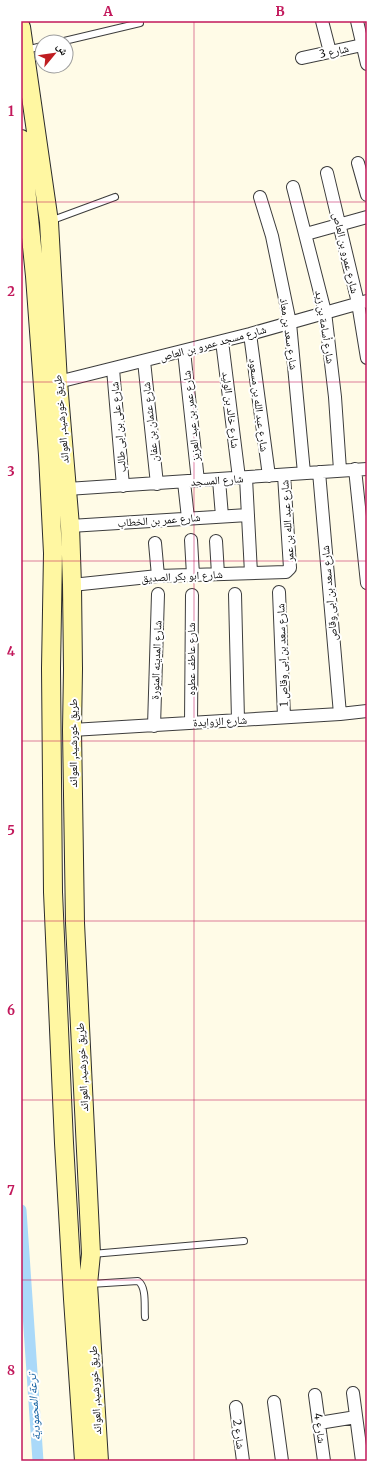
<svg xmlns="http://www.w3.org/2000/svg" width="388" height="1482" font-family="Merriweather,'Noto Naskh Arabic',serif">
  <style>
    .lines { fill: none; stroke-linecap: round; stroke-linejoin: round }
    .canal { stroke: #aad9f9; stroke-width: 11 }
    .lane-casing { stroke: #3d3d3d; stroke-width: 8 }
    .street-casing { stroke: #3d3d3d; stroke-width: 14 }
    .secondary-casing { stroke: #2c2c2c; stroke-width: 20 }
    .lane { stroke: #fff; stroke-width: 6 }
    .street { stroke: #fff; stroke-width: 12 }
    .secondary { stroke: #fff7a2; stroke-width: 18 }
    .grid { fill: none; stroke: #c2185b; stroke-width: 1; stroke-opacity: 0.55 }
    .labels { text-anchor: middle; stroke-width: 4; stroke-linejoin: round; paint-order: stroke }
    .street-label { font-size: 11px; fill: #0a0a0a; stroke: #fff }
    .water-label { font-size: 12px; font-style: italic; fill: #0f5ea0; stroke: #fff }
    .neatline { fill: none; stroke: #c2185b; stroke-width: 1.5 }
    .grid-label { font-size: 13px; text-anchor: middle; font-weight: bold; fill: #c2185b }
  </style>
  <rect width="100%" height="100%" fill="#fffbe7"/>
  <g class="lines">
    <path class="canal" d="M21 1210 38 1461"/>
    <g class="lane-casing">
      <path id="lane" d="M60 42 140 23
        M26 50 42 46
        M50 221 115 197
        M92 1254 244 1241
        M90 1284 138 1281C147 1287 144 1307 145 1317"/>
    </g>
    <g class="street-casing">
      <path id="street" d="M322 21 330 52
        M357 21 367 64
        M302 58 367 44
        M358 163 367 195
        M327 173 358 303 367 358
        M293 187 325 312 335 397 340 470
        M260 197 272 236 290 323 304 473
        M306 234 367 217
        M250 334 269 476
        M222 341 239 478
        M184 351 198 481
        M144 361 157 484
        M113 369 123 486
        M58 382 250 334 367 301
        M355 469 367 583
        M319 472 340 714
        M246 478 251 573
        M219 480 222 516
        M184 482 188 518
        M67 489 367 469
        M70 526 248 515
        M191 540 193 575
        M216 541 218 574
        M155 543 158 576
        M72 585 158 576 286 572 290 568 284 475
        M279 592 284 717
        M235 594 238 720
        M191 723 192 595
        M154 726 158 594
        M72 730 340 714 367 711
        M353 1393 362 1461
        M315 1395 324 1461
        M274 1402 282 1461
        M236 1407 243 1461
        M319 1423 356 1417"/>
    </g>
    <g class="secondary-casing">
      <path id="secondary" d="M21 27 49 222 58 382 70 526 72 585 73 669 72 730 75 923 91 1254 88 1284 99 1461
        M21 139 35 276 48 455 53 553 51 668 53 892 64 1143 73 1299 84 1461"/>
    </g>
    <use href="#lane" class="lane"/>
    <use href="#street" class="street"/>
    <use href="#secondary" class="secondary"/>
  </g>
  <path class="grid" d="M194 21V1461M21 202H367M21 382H367M21 561H367M21 741H367M21 921H367M21 1100H367M21 1280H367"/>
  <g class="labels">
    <g class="street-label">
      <text transform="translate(334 51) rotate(-12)" y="4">شارع 3</text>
      <text transform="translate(346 253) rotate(77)" y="4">شارع عمرو بن العاص</text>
      <text transform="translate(325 327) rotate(81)" y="4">شارع أسامة بن زيد</text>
      <text transform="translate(289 334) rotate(82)" y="4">شارع سعد بن معاذ</text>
      <text transform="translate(213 343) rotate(-15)" y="4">شارع مسجد عمرو بن العاص</text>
      <text transform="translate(259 405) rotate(83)" y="4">شارع عبد الله بن مسعود</text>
      <text transform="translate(231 410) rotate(83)" y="4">شارع خالد بن الوليد</text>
      <text transform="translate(191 416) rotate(-96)" y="4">شارع عمر بن عبد العزيز</text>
      <text transform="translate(61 419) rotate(-95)" y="4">طريق خورشيد, العوائد</text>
      <text transform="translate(150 422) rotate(-96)" y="4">شارع عثمان بن عفان</text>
      <text transform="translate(118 427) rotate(-95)" y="4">شارع على بن ابى طالب</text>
      <text transform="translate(217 480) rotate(-4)" y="4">شارع المسجد</text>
      <text transform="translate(159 520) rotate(-4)" y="4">شارع عمر بن الخطاب</text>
      <text transform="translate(287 521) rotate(-94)" y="4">شارع عبد الله بن عمر</text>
      <text transform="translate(182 576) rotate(-3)" y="4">شارع ابو بكر الصديق</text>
      <text transform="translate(329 593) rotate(-95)" y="4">شارع سعد بن ابى وقاص</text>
      <text transform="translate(282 655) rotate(-92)" y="4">شارع سعد بن ابى وقاص 1</text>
      <text transform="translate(191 659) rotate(-90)" y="4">شارع عاطف عطوه</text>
      <text transform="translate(156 660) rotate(-88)" y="4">شارع المدينه المنورة</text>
      <text transform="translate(220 721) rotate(-3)" y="4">شارع الزوايدة</text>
      <text transform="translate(73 743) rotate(-90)" y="4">طريق خورشيد, العوائد</text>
      <text transform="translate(82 1067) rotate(-93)" y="4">طريق خورشيد, العوائد</text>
      <text transform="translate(95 1390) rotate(-93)" y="4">طريق خورشيد, العوائد</text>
      <text transform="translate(320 1428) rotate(82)" y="4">شارع 4</text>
      <text transform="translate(239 1434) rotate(82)" y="4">شارع 2</text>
    </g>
    <g class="water-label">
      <text transform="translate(34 1407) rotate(-94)" y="4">ترعة المحمودية</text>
    </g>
  </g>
  <rect width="388" height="1482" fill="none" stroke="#ffffff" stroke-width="44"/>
  <g transform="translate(54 54) rotate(61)"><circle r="19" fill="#ffffff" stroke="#9d9d9d"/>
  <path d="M0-3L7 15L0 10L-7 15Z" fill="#bf1d21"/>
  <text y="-6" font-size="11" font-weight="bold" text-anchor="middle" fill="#0a0a0a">ش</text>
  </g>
  <rect x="22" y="22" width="344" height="1438" class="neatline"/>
  <g class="grid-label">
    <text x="108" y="16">A</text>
    <text x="280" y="16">B</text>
    <text x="11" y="116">1</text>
    <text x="11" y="296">2</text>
    <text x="11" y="476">3</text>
    <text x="11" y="656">4</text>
    <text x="11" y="835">5</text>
    <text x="11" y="1015">6</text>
    <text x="11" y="1195">7</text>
    <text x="11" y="1375">8</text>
  </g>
</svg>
